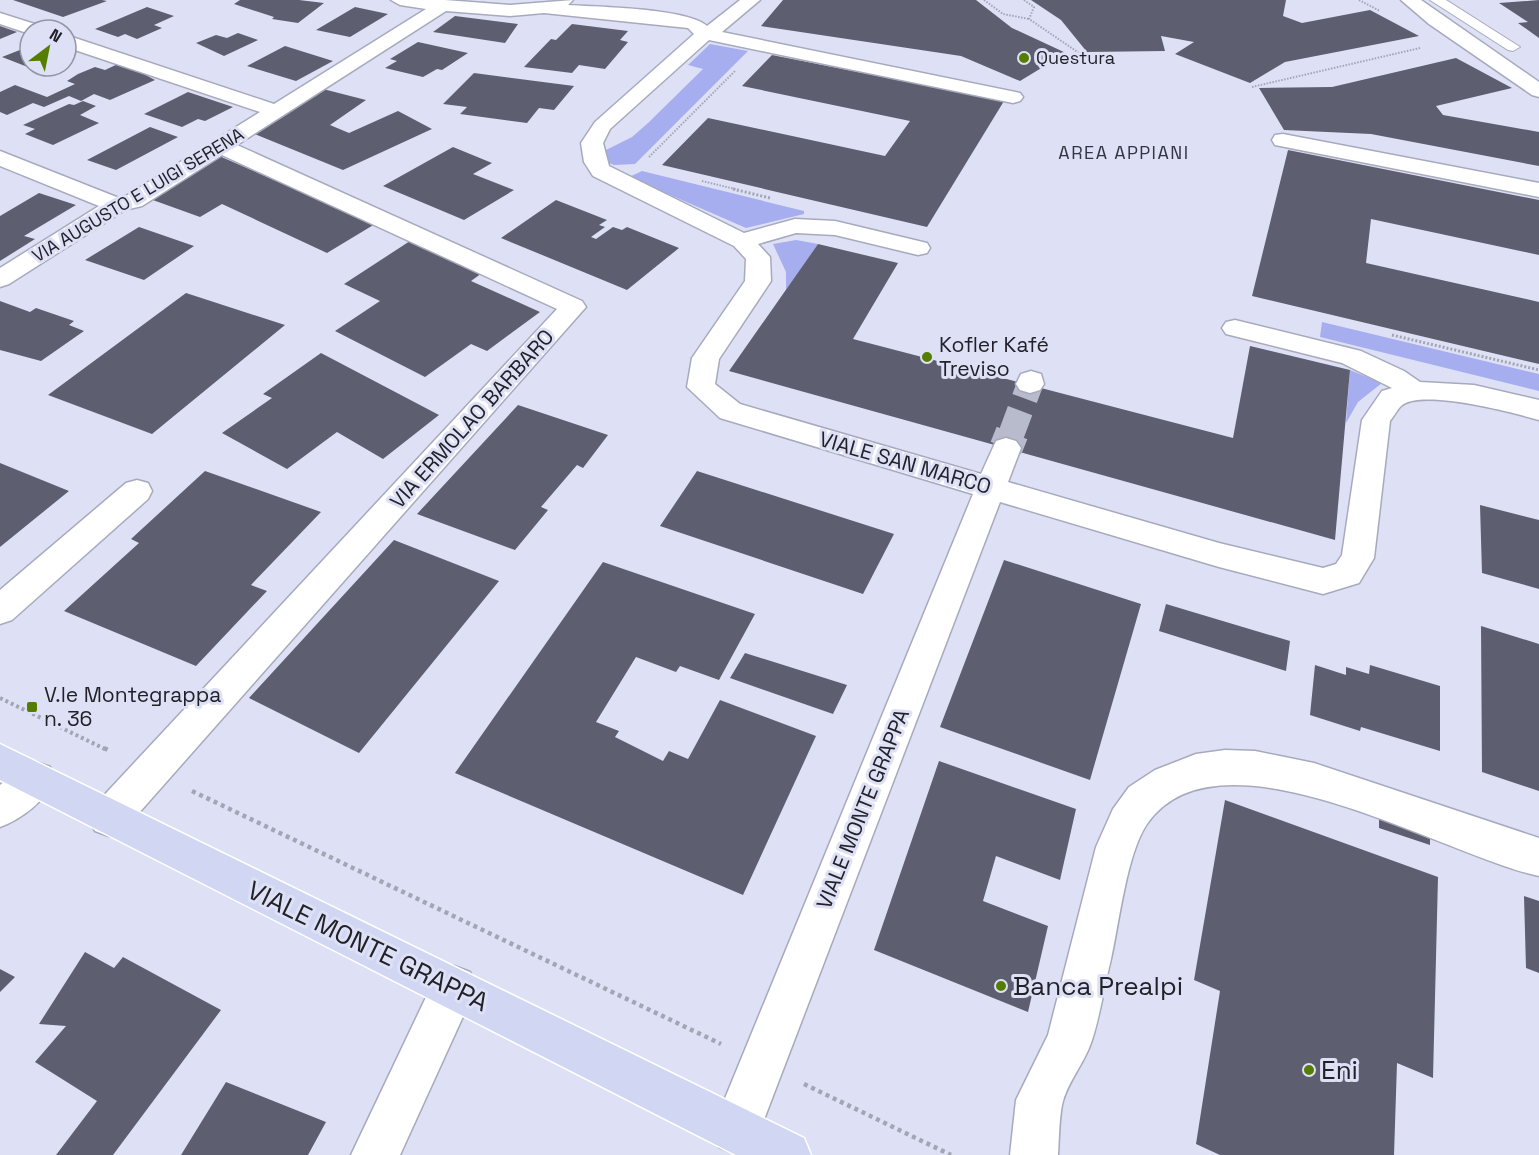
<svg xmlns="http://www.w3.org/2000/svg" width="1539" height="1155" font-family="'Space Grotesk',sans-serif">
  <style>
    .green { fill: #a6aeef }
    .building { fill: #5d5f70 }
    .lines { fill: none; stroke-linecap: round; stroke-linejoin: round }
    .street-tunnel-far1 { stroke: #b8bbcc; stroke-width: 26; stroke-dasharray: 26 13; stroke-linecap: butt }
    .street-tunnel { stroke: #b8bbcc; stroke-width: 33; stroke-dasharray: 33 16; stroke-linecap: butt }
    .lane-casing { stroke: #a7aabd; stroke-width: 2 }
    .street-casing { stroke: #a7aabd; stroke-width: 3 }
    .secondary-casing { stroke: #a7aabd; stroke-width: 3 }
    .primary-casing { stroke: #fff; stroke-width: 3 }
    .path-far3 { stroke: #a2a5b4; stroke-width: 2; stroke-dasharray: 1.5 1.5; stroke-linecap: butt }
    .path-far2 { stroke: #a2a5b4; stroke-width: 3; stroke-dasharray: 2 2; stroke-linecap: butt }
    .path-far1 { stroke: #a2a5b4; stroke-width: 4; stroke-dasharray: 3 3; stroke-linecap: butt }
    .path { stroke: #a2a5b4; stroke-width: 4.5; stroke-dasharray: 4 4; stroke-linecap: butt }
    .lane { fill: #fff; fill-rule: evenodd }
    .street { fill: #fff; fill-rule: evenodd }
    .secondary { fill: #fff; fill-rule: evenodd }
    .primary { fill: #d1d6f3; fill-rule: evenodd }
    .poi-dot { fill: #557e00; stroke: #dee1f5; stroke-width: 2 }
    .labels { text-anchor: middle; stroke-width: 6; stroke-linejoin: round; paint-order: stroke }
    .far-poi-label { font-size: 18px; fill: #212229; stroke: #dee1f5; text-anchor: start }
    .far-neighbourhood-label { font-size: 18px; letter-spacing: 1.5px; fill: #333544; stroke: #dee1f5 }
    .far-street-label { font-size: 18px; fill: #212229; stroke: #dee1f5 }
    .poi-label { font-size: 21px; fill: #212229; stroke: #dee1f5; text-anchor: start }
    .street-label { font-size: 21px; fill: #212229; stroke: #dee1f5 }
    .near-street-label { font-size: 26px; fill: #212229; stroke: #dee1f5 }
    .near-poi-label { font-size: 26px; fill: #212229; stroke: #dee1f5; text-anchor: start }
  </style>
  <rect width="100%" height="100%" fill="#dee1f5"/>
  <path class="green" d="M710 44 748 51 635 164 614 165 604 161 602 156 606 150 632 137 648 123 703 69 688 65Z
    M642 171 804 211V214L746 228 629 177Z
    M796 240 818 244 786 290V272L773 244Z
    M1322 322 1539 374V391L1320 337Z
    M1350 370 1382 383 1358 402 1346 423Z"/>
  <path class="building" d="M13 0H102L107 1 63 17Z
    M240 0H299L324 3 298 23 272 19 274 17 234 4Z
    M783 0H976L1012 28 1066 53 1020 81 961 56 761 26Z
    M1031 0H1286L1283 16 1302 23 1370 10 1419 36 1285 62 1250 83 1175 54 1194 42 1161 36 1165 51 1087 52 1061 20Z
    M1539 0V38L1518 23 1528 22 1499 3Z
    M147 7 174 16 154 25 162 28 137 39 125 34 118 37 95 29Z
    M355 7 388 14 350 37 316 30Z
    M455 16 518 24 505 43 433 32Z
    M572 24 628 31 620 40 628 42 605 69 579 65 572 73 524 67 551 39 556 40Z
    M0 26 17 32 0 39Z
    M238 33 258 40 224 56 196 43 216 35 227 38Z
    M418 42 468 53 442 70 437 69 423 77 385 68 397 61 390 59Z
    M30 46V66H50L38 71 2 57Z
    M285 46 333 61 296 81 247 66Z
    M772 55 1004 101 927 227 662 165 708 118 885 156 910 121 742 86Z
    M1456 58 1512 88 1436 106 1443 115 1539 132V166L1371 134 1284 130 1259 88 1332 87Z
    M120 63 143 71 140 72 155 80 110 100 94 94 81 101 69 96 44 107 33 103 7 115 0 112V92L15 85 47 97 75 84 67 81 78 74 95 67 105 70Z
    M474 73 574 86 554 110 539 108 527 123 460 114 467 107 443 104Z
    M323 89 366 100 330 125 349 133 398 111 432 129 343 170 252 133Z
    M188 92 233 107 205 121 198 119 182 127 144 114Z
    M83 101 96 106 80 115 99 123 53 145 25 134 35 129 23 125 69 104 74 105Z
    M150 127 178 137 116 170 87 160Z
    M453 147 492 163 473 174 514 190 464 220 383 186Z
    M1288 150 1539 200V255L1371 219 1366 263 1539 302V364L1252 296Z
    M217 155 375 224 327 253 222 204 200 217 150 199Z
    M39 193 76 205 24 236 35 239 0 261V216Z
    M556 200 607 220 599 225 605 227 591 237 596 239 613 227 622 230 627 227 679 248 627 290 501 238Z
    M139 227 194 246 144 280 85 260Z
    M410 241 482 273 471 281 540 312 487 351 471 344 425 377 335 331 380 301 344 284Z
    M818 244 898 263 853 339 1233 438 1250 346 1350 370 1335 540 729 371Z
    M186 293 285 325 152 434 48 395Z
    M0 301 30 312 36 308 74 321 69 325 84 331 41 361 0 350Z
    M321 353 439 415 383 459 337 432 287 469 222 433 272 398 263 394Z
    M518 405 608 435 583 468 577 465 541 507 548 510 515 550 417 514Z
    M0 463 69 491 0 547Z
    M205 471 321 512 251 585 267 591 196 666 64 611 139 543 131 539Z
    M697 471 894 534 863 594 660 526Z
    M1480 505 1539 520V589L1482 573Z
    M394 540 499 581 359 753 249 698Z
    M1004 560 1141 604 1090 780 940 727Z
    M603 562 755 614 719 680 680 666 676 672 636 657 596 722 619 731 615 737 663 761 669 751 688 759 720 700 816 736 743 895 455 773Z
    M1166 604 1290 641 1286 671 1159 631Z
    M1481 626 1539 644V791L1482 772Z
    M745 653 847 685 833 714 730 678Z
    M1315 665 1346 675V667L1369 674 1370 665 1440 686V751L1361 727 1360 731 1310 715Z
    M939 761 1076 809 1060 880 996 856 983 901 1048 926 1028 1012 874 950Z
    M1225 800 1438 877 1433 1078 1397 1063 1394 1155H1220L1196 1144 1220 991 1194 980Z
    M1379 804 1430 821V845L1379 828Z
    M1524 896 1539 901V973L1526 968Z
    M85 952 114 968 123 957 221 1010 113 1155H56L97 1101 35 1062 66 1026 39 1024Z
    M0 969 15 977 0 992Z
    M226 1082 326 1122 308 1155H181Z"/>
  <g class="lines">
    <path class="street-tunnel-far1" d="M1011 435 1030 384"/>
    <path class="street-tunnel" d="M1006 448 1012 433"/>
    <g class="lane-casing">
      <path id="lane" d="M1430 0H1446L1520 47 1513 51 1508 50Z"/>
    </g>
    <g class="street-casing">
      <path id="street" d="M391 0H445L510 5 573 0 568 5C598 7 687 8 707 26L740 0H760L722 32 1020 93 1023 97 1020 101 1013 103 709 40 610 129 603 143 609 166 744 233 795 219 835 221 927 243 930 248 927 253 918 255 835 235 796 233 758 244 770 257 771 281 719 359 715 384 740 404 981 474 996 441 1006 438 1016 441 1021 448 1008 482 1219 543 1323 568 1336 564 1342 555 1362 420 1382 391 1392 388 1342 363 1226 334 1222 328 1226 322 1235 320 1361 351 1404 371 1420 382 1474 385 1539 400V420C1514 413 1421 388 1401 406 1397 410 1394 416 1390 421L1374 558 1359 583 1323 594 1219 567 1000 502 760 1130 753 1147 736 1154 719 1147 712 1130 973 494 720 418 687 387 692 358 745 281 746 259 734 246 593 176 584 162 581 143 595 122 694 34 688 28 544 13 510 16 446 11 237 145 582 301 586 307 123 831 109 836 95 831 89 818 95 805 557 309 222 155 142 206 125 210 9 284 0 287V268L99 206 0 166V151L119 198 126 196 260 112 66 47V35L274 104 426 9 400 5Z
        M1401 0H1421L1539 82V97L1532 95 1429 24Z
        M0 13 41 26 44 30H30V34L0 24Z
        M1283 134 1539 183V197L1275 145 1272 140 1275 135Z
        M1031 371 1041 374 1044 384 1040 390 1030 393 1020 390 1016 384 1021 374Z
        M137 480 148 483 152 491 148 499 12 620 0 624V590L126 483Z
        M1225 750 1255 751 1314 763 1539 838V876C1447 857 1219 719 1147 824 1127 853 1119 923 1111 959 1104 987 1100 1017 1091 1043 1084 1064 1066 1084 1062 1105 1059 1121 1059 1139 1058 1155H1010L1016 1100 1048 1035 1096 847 1113 809 1129 787 1155 770 1196 754Z
        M454 966 470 972 476 988 400 1155H351L438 972Z"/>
    </g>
    <g class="secondary-casing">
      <path id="secondary" d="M36 762 50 767 55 779C46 800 22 819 0 827V785L22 767Z"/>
    </g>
    <g class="primary-casing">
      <path id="primary" d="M0 744 804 1138 811 1155H736L0 780Z"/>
    </g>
    <path class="path-far3" d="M984 0 1003 14 1029 19
      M1024 0 1034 7 1029 19 1082 55
      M1359 0 1380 11
      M1252 87 1420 48
      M649 157 735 71
      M702 181 739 190"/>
    <path class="path-far2" d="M733 189 770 198
      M1392 335 1539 370"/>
    <path class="path-far1" d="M0 698 107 750"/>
    <path class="path" d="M104 748 110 751
      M192 791 721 1044
      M804 1084 951 1155"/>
    <use href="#lane" class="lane"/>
    <use href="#street" class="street"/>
    <use href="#secondary" class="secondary"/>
    <use href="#primary" class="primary"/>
  </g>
  <g class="poi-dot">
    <circle cx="1024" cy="58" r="6"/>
    <circle cx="927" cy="357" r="6"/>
    <rect x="26" y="701" width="12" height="12" rx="3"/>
    <circle cx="1001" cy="986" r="6"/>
    <circle cx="1309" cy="1070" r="6"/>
  </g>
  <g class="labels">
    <g class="far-poi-label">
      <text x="1036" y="64">Questura</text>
    </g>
    <g class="far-neighbourhood-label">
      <text x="1124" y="159">AREA APPIANI</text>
    </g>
    <g class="far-street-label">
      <text transform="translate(138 195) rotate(-31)" y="6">VIA AUGUSTO E LUIGI SERENA</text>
    </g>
    <g class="poi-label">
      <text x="939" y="352">Kofler Kafé<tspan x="939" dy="24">Treviso</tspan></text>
      <text x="44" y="702">V.le Montegrappa<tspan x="44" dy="24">n. 36</tspan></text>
    </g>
    <g class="street-label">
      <text transform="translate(472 419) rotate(-48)" y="7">VIA ERMOLAO BARBARO</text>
      <text transform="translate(905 463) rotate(16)" y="7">VIALE SAN MARCO</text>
      <text transform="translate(863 809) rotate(-68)" y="7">VIALE MONTE GRAPPA</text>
    </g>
    <g class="near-street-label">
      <text transform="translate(368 946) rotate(26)" y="9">VIALE MONTE GRAPPA</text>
    </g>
    <g class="near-poi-label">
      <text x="1013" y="995">Banca Prealpi</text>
      <text x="1321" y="1079">Eni</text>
    </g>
  </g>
  <g transform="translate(48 48) rotate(32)"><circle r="28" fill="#dee1f5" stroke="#9295a3" stroke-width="1.5"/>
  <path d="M0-4.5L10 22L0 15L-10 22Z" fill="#557e00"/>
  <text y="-9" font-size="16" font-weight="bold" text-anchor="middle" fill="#212229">N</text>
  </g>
</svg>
